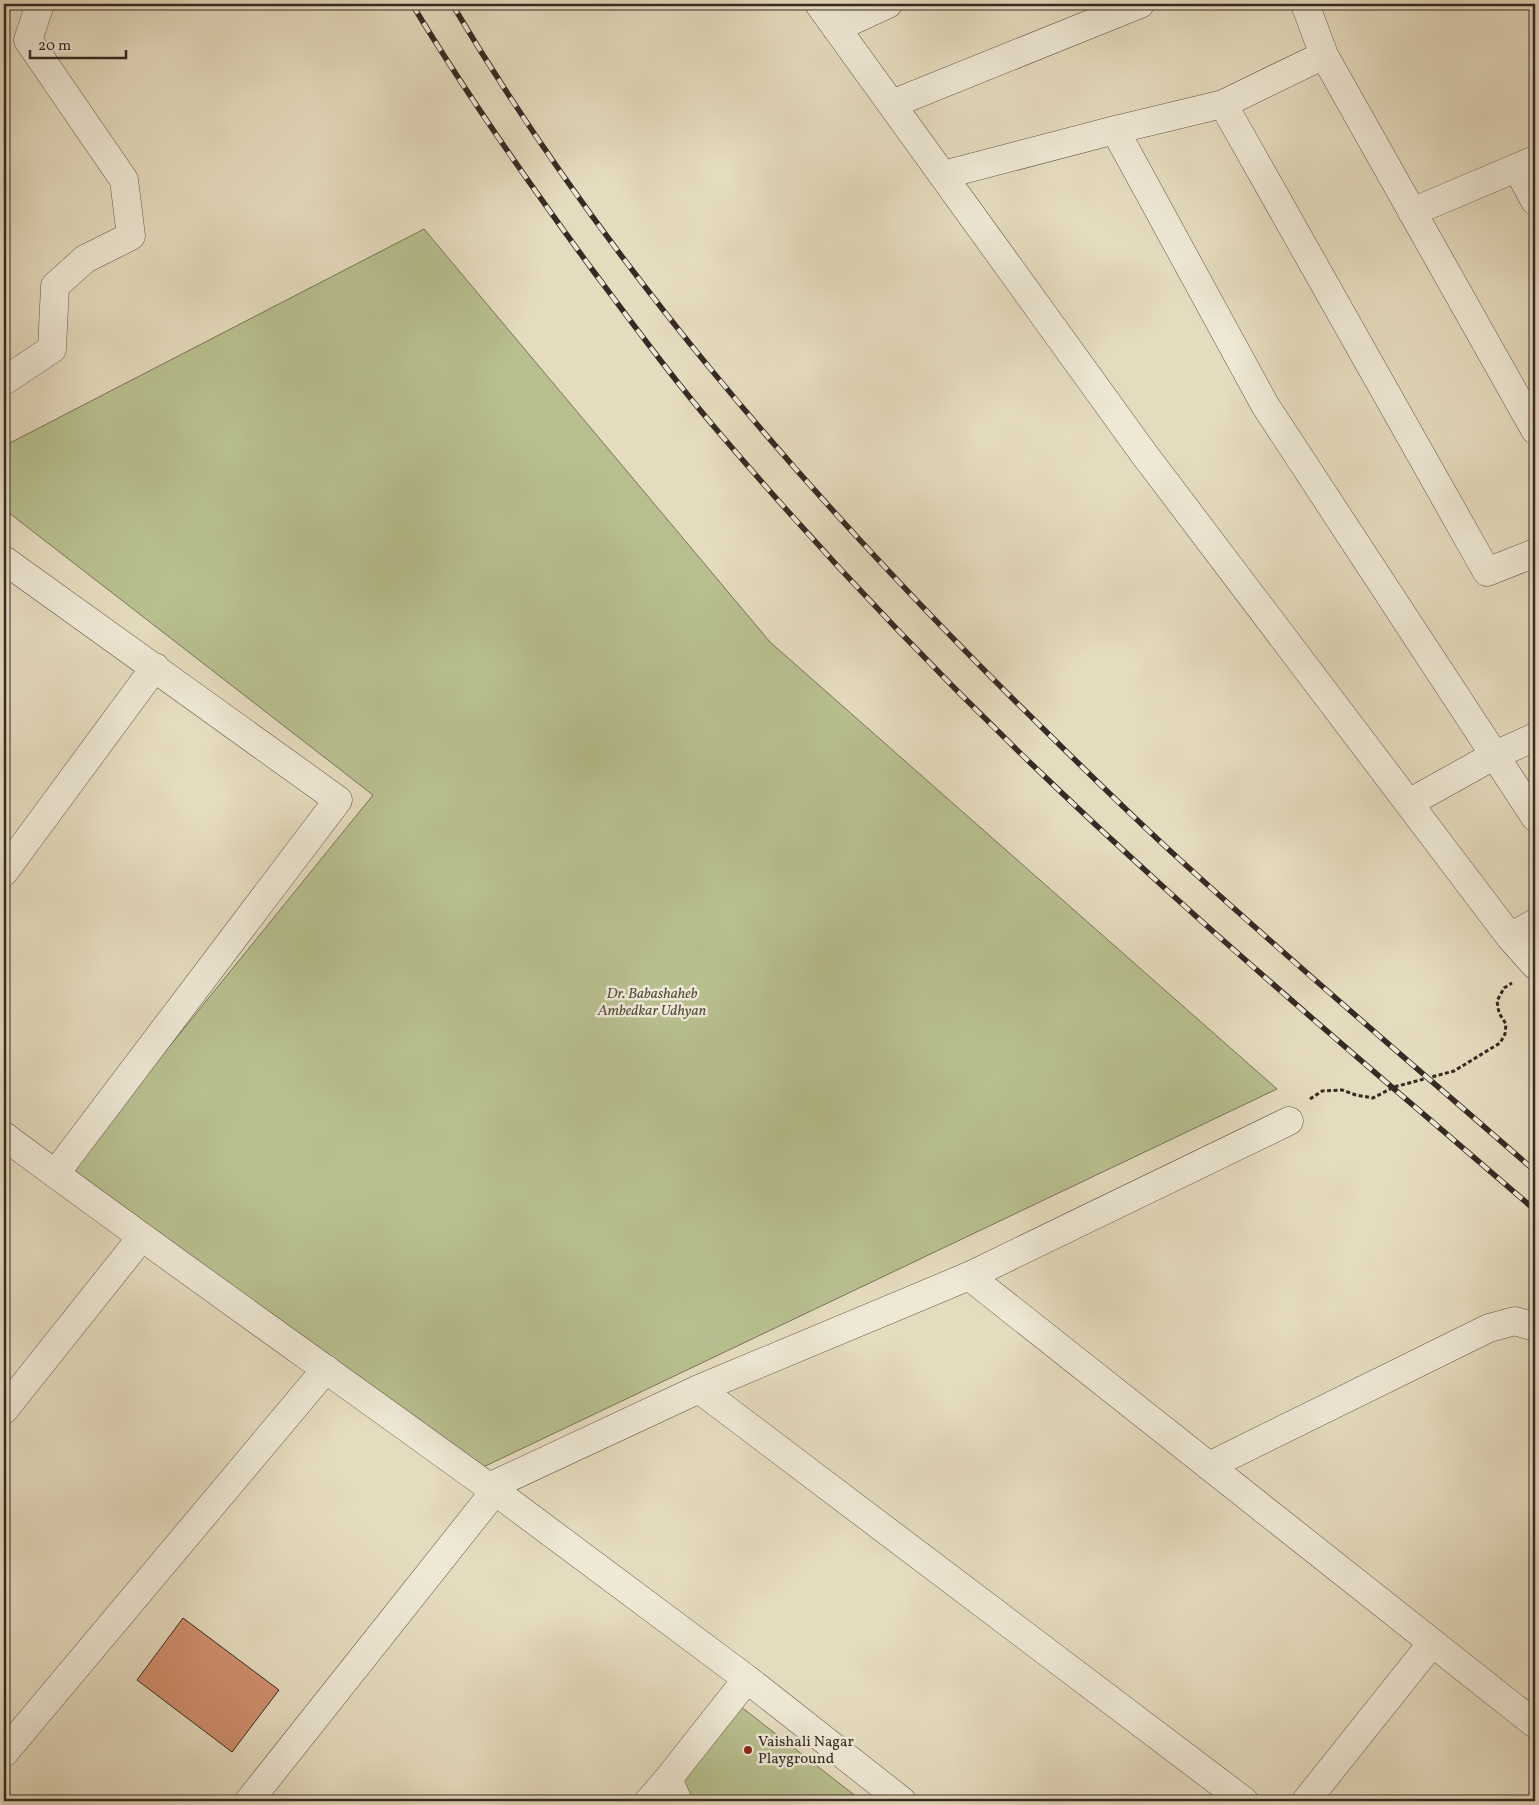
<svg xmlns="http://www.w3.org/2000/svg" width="1539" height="1805" font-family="Vollkorn,serif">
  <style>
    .green { fill: #b8bf8f; stroke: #77745a }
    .building { fill: #d08f6e; stroke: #362a24 }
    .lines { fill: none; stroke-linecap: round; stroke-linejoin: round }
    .minor-casing { stroke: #62564a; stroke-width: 29 }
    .tertiary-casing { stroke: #62564a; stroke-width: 29 }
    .path { stroke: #362a24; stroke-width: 3; stroke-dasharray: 4 2.5; stroke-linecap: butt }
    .minor { stroke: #eee8d5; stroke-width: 28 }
    .tertiary { stroke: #eee8d5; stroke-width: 28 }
    .rail-casing { stroke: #362a24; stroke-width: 5.5 }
    .rail { stroke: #eee8d5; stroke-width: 4; stroke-dasharray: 11; stroke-linecap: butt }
    .poi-dot { fill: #8f2418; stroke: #eee8d5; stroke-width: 2 }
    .labels { text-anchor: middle; stroke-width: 5; stroke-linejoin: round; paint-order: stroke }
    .park-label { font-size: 15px; font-style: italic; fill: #564f3f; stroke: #eee8d5 }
    .poi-label { font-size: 15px; fill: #362a24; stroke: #eee8d5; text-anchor: start }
  </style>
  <rect width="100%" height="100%" fill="#e5dbbe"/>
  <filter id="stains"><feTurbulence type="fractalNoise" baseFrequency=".004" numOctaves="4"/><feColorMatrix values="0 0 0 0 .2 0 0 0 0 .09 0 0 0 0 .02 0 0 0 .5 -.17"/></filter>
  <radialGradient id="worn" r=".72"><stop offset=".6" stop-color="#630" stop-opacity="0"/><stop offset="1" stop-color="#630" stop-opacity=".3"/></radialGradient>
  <path class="green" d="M424 229 770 642 1277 1089 477 1470 71 1168 373 795 4 509V446Z
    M731 1699 862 1801H667Z"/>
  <path class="building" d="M183 1618 279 1690 232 1752 137 1680Z"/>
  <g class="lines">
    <g class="minor-casing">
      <path id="minor" d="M819 4 1144 454 1510 937
        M1305 4 1324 55 1535 430
        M836 28 888 4
        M892 104 1140 4
        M1223 104 1324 55
        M1115 130 1223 104 1487 572 1535 553
        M1517 168 1535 201
        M943 175 1115 130 1265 405 1535 817
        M1412 212 1535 160
        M4 381 52 349 55 286 85 259 131 236 124 180 28 40 40 4
        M4 560 338 800 55 1174
        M1409 803 1495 755 1535 737
        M4 872 155 667
        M1535 923 1510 937 1535 965
        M969 1276 1289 1121
        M699 1389 1244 1801
        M4 1410 141 1238
        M1209 1466 1489 1328 1515 1321 1535 1327
        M495 1491 747 1679 668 1779 678 1801
        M747 1679 902 1801
        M4 1753 326 1369
        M249 1801 495 1491 489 1487
        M649 1801 668 1779
        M1306 1801 1432 1643"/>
    </g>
    <g class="tertiary-casing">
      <path id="tertiary" d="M4 1136C164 1255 328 1370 489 1487L699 1389 969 1276 1535 1724"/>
    </g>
    <path class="path" d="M1310 1099 1322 1091 1342 1090 1356 1095 1373 1098 1394 1087 1454 1071 1500 1043 1505 1034 1506 1024 1499 1013 1497 1001 1504 988 1512 983"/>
    <use href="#minor" class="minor"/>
    <use href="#tertiary" class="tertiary"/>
    <g class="rail-casing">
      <path id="rail" d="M412 4C468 97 530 185 594 272 635 327 677 384 722 436 857 594 1004 743 1158 882 1281 994 1409 1101 1535 1210
        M452 4C605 262 804 491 1016 702 1070 755 1123 808 1178 858 1295 965 1416 1067 1535 1171"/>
    </g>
    <use href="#rail" class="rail"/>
  </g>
  <circle class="poi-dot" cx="748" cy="1750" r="5"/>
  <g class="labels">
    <g class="park-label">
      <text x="652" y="998">Dr. Babashaheb<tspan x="652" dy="17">Ambedkar Udhyan</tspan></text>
    </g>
    <g class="poi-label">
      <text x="758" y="1746">Vaishali Nagar<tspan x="758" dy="17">Playground</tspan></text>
    </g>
  </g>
  <rect width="1539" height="1805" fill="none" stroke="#e5dbbe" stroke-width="20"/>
  <rect x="5" y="5" width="1529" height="1795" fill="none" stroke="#362a24" stroke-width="2.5"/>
  <rect x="10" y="10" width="1519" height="1785" fill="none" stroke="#362a24"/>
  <path d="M30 50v8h96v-8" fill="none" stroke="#362a24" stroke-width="2.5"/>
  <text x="38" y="50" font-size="15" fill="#362a24" stroke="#eee8d5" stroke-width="4" paint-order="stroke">20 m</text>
  <rect width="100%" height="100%" filter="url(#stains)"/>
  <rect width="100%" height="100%" fill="url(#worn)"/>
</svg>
